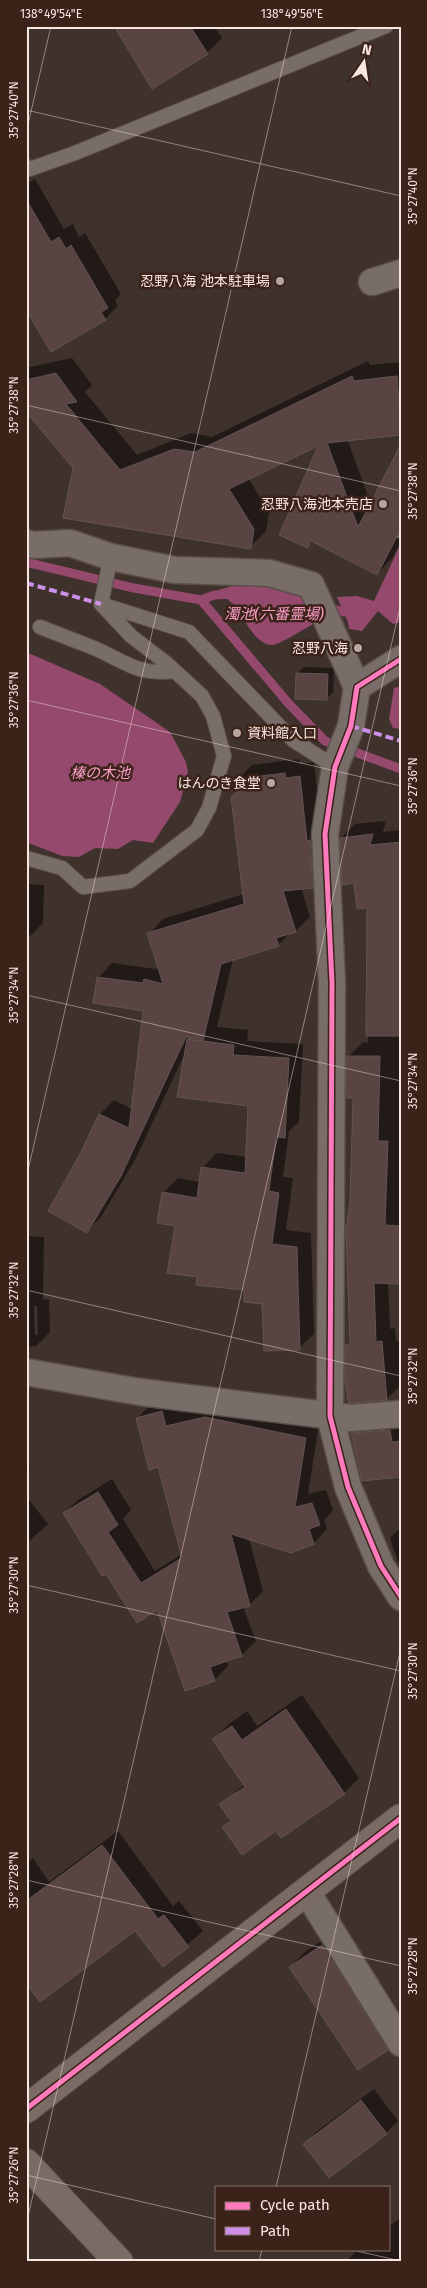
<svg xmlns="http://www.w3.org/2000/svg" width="427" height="2288" font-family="'Fira Sans','Noto Sans JP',sans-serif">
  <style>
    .water { fill: #95496c }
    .shadow { fill: #0007; fill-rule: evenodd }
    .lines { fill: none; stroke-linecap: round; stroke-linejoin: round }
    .stream { stroke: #95496c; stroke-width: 9 }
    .building { fill: #5a4343; stroke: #615452 }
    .lane-casing { stroke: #5b4f4a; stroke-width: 16 }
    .street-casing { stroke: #5b4f4a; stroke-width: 29 }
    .secondary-casing { stroke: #5b4f4a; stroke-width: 30 }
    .path { stroke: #736965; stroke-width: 3; stroke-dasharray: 2.5 4; stroke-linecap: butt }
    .lane { stroke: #796d69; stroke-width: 14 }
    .street { stroke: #796d69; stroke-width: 26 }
    .secondary { stroke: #7a6c65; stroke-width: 28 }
    .quiet { stroke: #ce8fe9; stroke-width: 4; stroke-dasharray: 8 4; stroke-linecap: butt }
    .cycleway-casing { stroke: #3c231a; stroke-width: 8 }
    .cycleway { stroke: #fd7abc; stroke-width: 5 }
    .ticks { fill: none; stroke: #f8e6e0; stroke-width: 1; stroke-opacity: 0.45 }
    .poi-dot { fill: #b7a7a1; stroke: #3c231a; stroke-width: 2 }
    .labels { text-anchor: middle; stroke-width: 5; stroke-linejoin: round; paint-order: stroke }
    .poi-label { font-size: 14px; fill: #f8e6e0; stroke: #3c231a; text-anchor: end }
    .water-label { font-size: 15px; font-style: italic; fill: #f99dc7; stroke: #3c231a }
    .neatline { fill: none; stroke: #f8e6e0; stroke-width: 2 }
    .ticks-label { font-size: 12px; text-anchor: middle; fill: #f8e6e0 }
  </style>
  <rect width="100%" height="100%" fill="#3f312c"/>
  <path class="water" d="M401 543V622L393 624 378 611 362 631 349 629 348 622 337 597 357 596 374 601Z
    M261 584 297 591 315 618 312 625C303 629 281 644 273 645 254 646 244 615 233 604 227 598 223 598 219 590L235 585Z
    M26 652 100 684 170 732 186 762 188 773 180 802 153 843 133 840 118 849 95 848 79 857 62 856 26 842Z
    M401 686V729L393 728 389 719 394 688Z"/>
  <path class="shadow" d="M117 26H214L222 38 207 53 152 88Z
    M35 179 64 229 73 224 79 237 85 233 121 294 115 300 118 306 105 319 26 307V184Z
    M72 358 92 385 85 392 137 455 191 433 212 437 368 361 370 365 401 362V434L347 439 371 504 401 450V541L392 558 377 574 313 541 308 546 320 443 248 478 269 512 266 531 250 547 74 468 26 412V368Z
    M304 667 334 668 333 692 327 698 297 674Z
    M299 759 300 764 314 762 326 872 312 887 301 888 310 917 295 931 290 933 278 945 233 959 217 1027 248 1030 247 1041 303 1044 299 1122 289 1131 283 1177 293 1178 286 1230 311 1233 314 1334 299 1348 263 1303 246 1289 199 1276 163 1193 178 1178 200 1182 202 1168 217 1153 247 1157 250 1105 185 1053 135 1160 101 1217 86 1232 80 1157 100 1114 114 1100 132 1109 144 1010 98 978 112 963 156 969 159 966 149 934 163 919 244 894 240 789 238 779 252 765Z
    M386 821 383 832 401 830 399 1212H401V1283L388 1282 390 1329 395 1328 396 1341H401V1385L387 1399 347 1345 351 1341 354 1097 349 1056 363 1042 368 1043V907L355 882 341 838 355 824Z
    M26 884 44 885 43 923 28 938H26Z
    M26 1236 44 1237 43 1300 49 1299 50 1332 36 1346 26 1347ZM34 1306H37L38 1335H35Z
    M176 1398 180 1413 219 1404 319 1424 308 1494 326 1490 333 1510 324 1520 327 1529 314 1543 249 1539 263 1591 249 1605 243 1607 256 1641 242 1655 226 1660 228 1666 214 1680 158 1608 107 1572 64 1513 78 1500 112 1479 131 1510 123 1519 155 1571 182 1554 159 1466 138 1418 151 1404Z
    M401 1418V1475L352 1433 364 1421Z
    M26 1461 30 1466 26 1470Z
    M26 1496 48 1524 26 1544Z
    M401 1527V1561L398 1562 390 1538Z
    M302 1695 359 1778 344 1793 281 1836 277 1829 224 1827 231 1819 221 1805 245 1784 214 1739 229 1724 247 1711 257 1726Z
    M118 1831 173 1906 179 1901 203 1931 163 1965 135 1929 26 1982V1863L33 1858 49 1882Z
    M339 1930 401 2036 387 2049 290 1967 306 1951Z
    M374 2089 398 2121 386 2133 305 2144 317 2131Z
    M401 2218V2262H346L358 2249H388V2227Z"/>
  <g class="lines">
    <path class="stream" d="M26 562 134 588 201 600 289 704 325 741 401 769
      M201 600 214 595 233 594
      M327 607 344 612"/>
  </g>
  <path class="building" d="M114 26H190L208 54 152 89Z
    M26 199 51 242 59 237 66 249 71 245 108 308 101 312 106 320 51 352 26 310Z
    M56 373 77 402 66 404 120 470 174 449 195 452 352 376 354 381 397 376 401 435 327 443 358 527 401 444V529L377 575 311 541 308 548 279 535 318 446 229 489 254 529 251 549 63 518 73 468 26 412V380Z
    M296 673 328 674 327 700 295 699Z
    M285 773 286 778 300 776 307 841 310 840 313 888 283 891 296 932 276 938 279 946 221 964 203 1041 234 1045 233 1055 289 1058 285 1138 276 1137 269 1191 279 1193 272 1244 297 1247 300 1350 264 1351 262 1304 244 1302V1290L196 1285 197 1277 167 1273 175 1226 157 1223 162 1192 197 1198 201 1167 245 1173 248 1106 177 1097 187 1039 198 1041 186 1037 121 1176 87 1233 48 1211 79 1156 99 1114 129 1128 143 1011 93 1003 97 977 143 983 144 979 163 984 147 933 244 904 231 797 239 790 237 779Z
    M373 834 370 845 401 842V1036H366L367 908 357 909 354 883 342 885 340 838Z
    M347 1056H380L378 1141H388L385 1225 401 1226V1284L374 1283 376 1342 382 1341 387 1400 351 1403 348 1402 345 1377V1345L350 1344 346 1231 350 1201 353 1098H346Z
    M162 1411 166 1426 205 1417 306 1438 295 1507 312 1503 320 1525 309 1529 314 1544 291 1553 231 1534 250 1606 227 1612 242 1656 210 1667 215 1681 185 1691 157 1610 137 1623 106 1574 102 1576 63 1513 98 1492 118 1525 108 1532 141 1583 182 1558 158 1467 149 1470 136 1418Z
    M390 1430 392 1442 401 1441V1477L362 1481 351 1433Z
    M286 1709 345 1794 281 1838 276 1831 242 1855 222 1827 231 1821 219 1804 245 1787 212 1739 232 1726 242 1740Z
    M102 1845 158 1919 164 1915 189 1947 163 1967 135 1931 40 2002 26 1984V1901Z
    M322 1945 388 2050 358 2070 289 1967Z
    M361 2100 387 2134 329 2178 303 2144Z"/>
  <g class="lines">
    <g class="lane-casing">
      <path id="lane" d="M26 166 30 169 75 153 386 26
        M101 604 189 632 293 740 335 767
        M101 604 110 561
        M40 627C58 634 76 641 94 648 126 662 138 676 175 671
        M26 858 62 868 83 887 130 881 197 830 209 808 224 756 213 716 202 696 165 662 131 636 101 604"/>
    </g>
    <g class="street-casing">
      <path id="street" d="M372 282 401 273
        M26 543 34 545 70 543 111 557 175 570 269 573 311 585 357 687
        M401 659 357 687 351 726 335 767 325 834 332 983 330 1416 348 1487 381 1566 401 1597
        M26 1372 140 1392 351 1418 401 1414
        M307 1892 401 2043"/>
    </g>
    <g class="secondary-casing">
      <path id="secondary" d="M26 2109 401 1818
        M26 2163 119 2262"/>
    </g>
    <path class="path" d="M397 536 401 538"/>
    <use href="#lane" class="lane"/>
    <use href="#street" class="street"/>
    <use href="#secondary" class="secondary"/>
    <path class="quiet" d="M26 583 101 604
      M351 726 401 741"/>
    <g class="cycleway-casing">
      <path id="cycleway" d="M401 659 357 687 351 726 335 767 325 834 332 983 330 1416 348 1487 381 1566 401 1597
        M26 2109 401 1818"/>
    </g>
    <use href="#cycleway" class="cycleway"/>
  </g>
  <path class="ticks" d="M26 110 401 196M26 133 51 26M26 405 401 491M26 700 401 786M26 995 401 1081M26 1179 292 26M26 1290 401 1376M26 1585 401 1671M26 1880 401 1966M26 2175 216 2219M276 2187 401 1648M26 2225 401 603M348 2249 401 2261M259 2262 262 2249"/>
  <g class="poi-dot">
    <circle cx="280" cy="281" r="5"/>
    <circle cx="383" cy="504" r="5"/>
    <circle cx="358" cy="648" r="5"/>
    <circle cx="237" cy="733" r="5"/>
    <circle cx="271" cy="783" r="5"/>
  </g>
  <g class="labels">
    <g class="poi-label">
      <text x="270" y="286">忍野八海 池本駐車場</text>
      <text x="373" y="509">忍野八海池本売店</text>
      <text x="348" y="653">忍野八海</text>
      <text x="247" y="738" text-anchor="start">資料館入口</text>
      <text x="261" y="788">はんのき食堂</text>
    </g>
    <g class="water-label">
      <text x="274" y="619">濁池(六番霊場)</text>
      <text x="100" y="778">榛の木池</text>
    </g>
  </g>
  <rect width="427" height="2288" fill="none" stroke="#3c231a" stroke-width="55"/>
  <rect x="215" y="2186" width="175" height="65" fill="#3c231a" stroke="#877169"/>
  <rect x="225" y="2202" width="25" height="8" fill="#fd7abc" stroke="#877169"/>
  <text x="260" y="2210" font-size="15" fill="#f8e6e0">Cycle path</text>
  <rect x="225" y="2227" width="25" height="8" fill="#ce8fe9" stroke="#877169"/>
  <text x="260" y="2236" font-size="15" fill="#f8e6e0">Path</text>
  <g transform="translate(364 62) rotate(13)" stroke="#3c231a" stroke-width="4" paint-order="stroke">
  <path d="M0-4L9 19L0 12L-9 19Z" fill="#f8e6e0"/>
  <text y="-8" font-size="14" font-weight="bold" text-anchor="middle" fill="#f8e6e0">N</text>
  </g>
  <rect x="28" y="28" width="372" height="2232" class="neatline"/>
  <g class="ticks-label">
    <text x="51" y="18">138°49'54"E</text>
    <text x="292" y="18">138°49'56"E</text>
    <text transform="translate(14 110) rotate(-90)" y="4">35°27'40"N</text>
    <text transform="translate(413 196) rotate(-90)" y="4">35°27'40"N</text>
    <text transform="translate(14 405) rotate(-90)" y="4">35°27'38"N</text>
    <text transform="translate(413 491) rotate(-90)" y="4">35°27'38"N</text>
    <text transform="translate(14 700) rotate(-90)" y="4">35°27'36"N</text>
    <text transform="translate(413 786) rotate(-90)" y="4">35°27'36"N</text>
    <text transform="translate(14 995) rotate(-90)" y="4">35°27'34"N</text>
    <text transform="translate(413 1081) rotate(-90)" y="4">35°27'34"N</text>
    <text transform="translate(14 1290) rotate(-90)" y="4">35°27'32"N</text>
    <text transform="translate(413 1376) rotate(-90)" y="4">35°27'32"N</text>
    <text transform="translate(14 1585) rotate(-90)" y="4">35°27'30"N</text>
    <text transform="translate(413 1671) rotate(-90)" y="4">35°27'30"N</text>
    <text transform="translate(14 1880) rotate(-90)" y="4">35°27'28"N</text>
    <text transform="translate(413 1966) rotate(-90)" y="4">35°27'28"N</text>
    <text transform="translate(14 2175) rotate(-90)" y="4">35°27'26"N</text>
  </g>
</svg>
